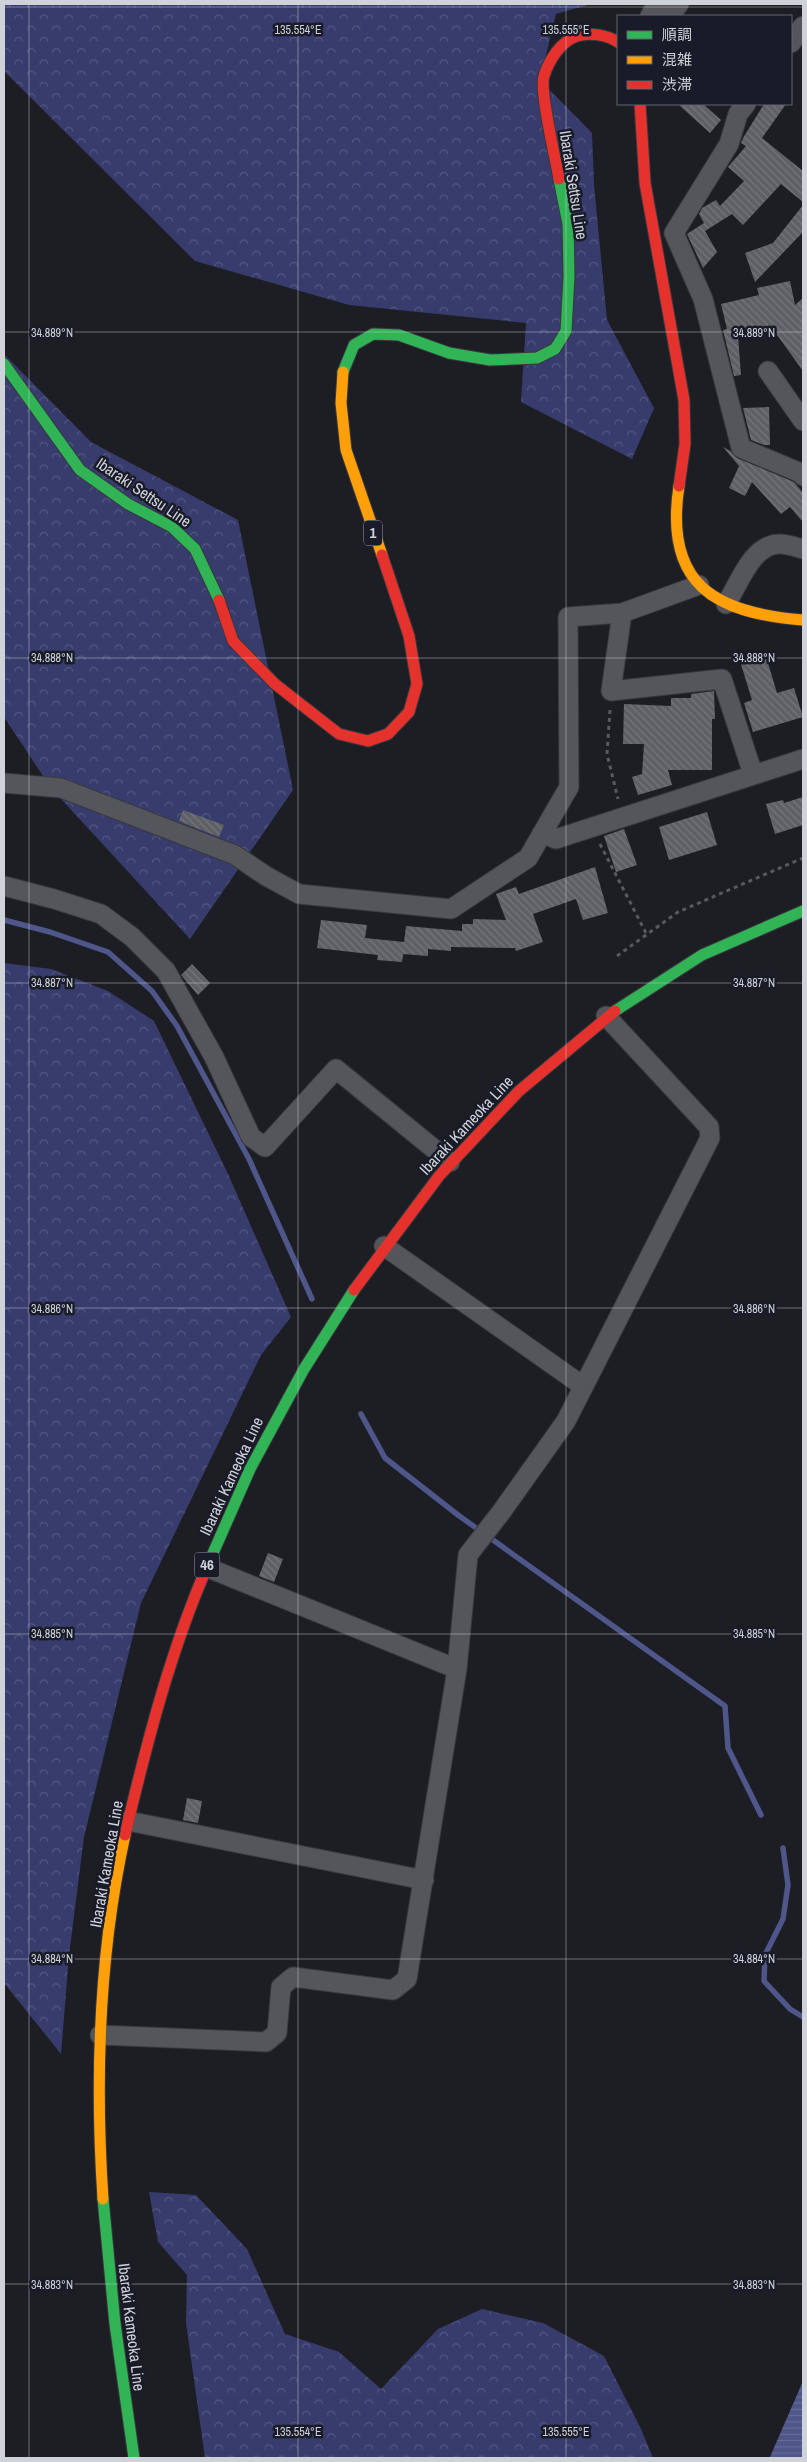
<svg xmlns="http://www.w3.org/2000/svg" width="807" height="2462" font-family="'Archivo Narrow','Noto Sans JP',sans-serif">
  <style>
    .forest { fill: url(#forest-crowns) }
    .water { fill: url(#water-rules) }
    .lines { fill: none; stroke-linecap: round; stroke-linejoin: round }
    .stream { stroke: #4e568a; stroke-width: 5.5 }
    .building { fill: url(#building-back-hatch) }
    .street-casing { stroke: #38383e; stroke-width: 21 }
    .fast-casing { stroke: #38383e; stroke-width: 13 }
    .slow-casing { stroke: #38383e; stroke-width: 13 }
    .jam-casing { stroke: #38383e; stroke-width: 13 }
    .path { stroke: #595a60; stroke-width: 3; stroke-dasharray: 4 4; stroke-linecap: butt }
    .street { stroke: #55565b; stroke-width: 19 }
    .fast { stroke: #30b455; stroke-width: 11 }
    .slow { stroke: #ff9f0a; stroke-width: 11 }
    .jam { stroke: #e5322d; stroke-width: 11 }
    .ticks { fill: none; stroke: #d0d2da; stroke-width: 1; stroke-opacity: 0.45 }
    .labels { text-anchor: middle; stroke-width: 5; stroke-linejoin: round; paint-order: stroke }
    .shield { fill: #191c28; stroke: #999ba5; stroke-width: 1 }
    .shield-label { font-size: 15px; font-weight: bold; fill: #d0d2da }
    .street-label { font-size: 16px; fill: #d0d2da; stroke: #191c28 }
    .ticks-label { font-size: 12px; text-anchor: middle; fill: #d0d2da; stroke: #191c28; stroke-width: 5; stroke-linejoin: round; paint-order: stroke }
  </style>
  <defs>
    <pattern id="forest-crowns" width="20" height="18" patternUnits="userSpaceOnUse" patternTransform="scale(1.25)"><rect width="20" height="18" fill="#373c6d"/><path d="M2 6a3 3 0 1 1 6 0M12 15a3 3 0 1 1 6 0" fill="none" stroke="#535781"/></pattern>
    <pattern id="water-rules" width="6" height="5" patternUnits="userSpaceOnUse" patternTransform="scale(1.25)"><rect width="6" height="5" fill="#4e568a"/><path d="M0 2.5h6" fill="none" stroke="#666d9a"/></pattern>
    <pattern id="building-back-hatch" width="6" height="6" patternUnits="userSpaceOnUse" patternTransform="scale(1.25)"><rect width="6" height="6" fill="#5e6065"/><path d="M-1 5l2 2M0 0l6 6M5-1l2 2" fill="none" stroke="#74767a"/></pattern>
  </defs>
  <rect width="100%" height="100%" fill="#1c1e24"/>
  <path class="forest" d="M4 4H591L556 14 540 80 592 133 594 185 607 320 654 408 632 459 521 402 526 323 349 305 195 261 4 71Z
    M4 354 91 442 238 520 293 790 190 939 51 788 4 717Z
    M4 963 51 969 108 991 154 1021 228 1174 291 1317 261 1355 141 1603 84 1837 69 1955 61 2054 4 1983Z
    M149 2192 196 2195 247 2249 285 2334 339 2352 381 2389 438 2329 482 2309 543 2323 604 2356 641 2429 653 2458H205L186 2323 187 2275 158 2242Z"/>
  <path class="water" d="M803 2381V2458H770V2457Z"/>
  <g class="lines">
    <path class="stream" d="M4 920 50 932 108 952 152 991 177 1026 249 1159 312 1299
      M361 1414 385 1458 458 1515 725 1706 728 1748 761 1815
      M783 1848 788 1885 783 1919 765 1955 764 1981 790 2009 803 2017"/>
  </g>
  <path class="building" d="M678 104H703L721 120 710 133Z
    M764 104H786L762 138 803 171V202L781 184 743 225 732 214 705 231 717 252 703 268 687 234 704 223 699 214 702 208 716 200 720 206 744 181 728 167 746 146 741 143 743 138Z
    M803 205V232L755 282 745 253 773 243Z
    M790 281 795 305 803 298V371L772 328 738 336 741 375 734 376 723 330 727 329 721 304 759 295 757 288Z
    M769 407 770 445H764L751 440 743 408Z
    M723 447 730 451 737 458 794 482 803 493V522L790 507 781 514 752 482 745 496 729 488 739 466Z
    M765 653 777 693 794 688 803 717 753 732 744 703 752 700 740 661Z
    M714 691 715 719H712V770H668L672 785 638 795 632 777 642 774 644 744H623L624 704 671 706V698H691V694Z
    M803 797V825L775 834 766 804 783 800 784 803Z
    M183 810 224 825 219 837 179 821Z
    M707 812 717 845 669 860 659 827Z
    M624 829 637 865 616 872 604 836Z
    M595 867 608 913 583 920 576 899 533 914 543 942 516 951 515 948 451 947V951L428 949V956L403 954 404 949 402 962 377 960 378 955 317 948 321 920 367 925 365 938 404 942 406 926 462 931V924H473V919L506 920 496 894 516 887 519 894Z
    M192 964 210 983 198 995 181 975Z
    M268 1553 283 1559 274 1582 259 1576Z
    M187 1798 202 1801 198 1823 183 1820Z"/>
  <g class="lines">
    <g class="street-casing">
      <path id="street" d="M650 16 657 4
        M669 16 679 4
        M791 43 803 26
        M746 104 738 114 729 144 674 233 703 299 741 448 801 473 803 476
        M768 371 803 421
        M726 604C739 585 751 544 780 544 787 544 796 547 803 549
        M622 613 611 691 722 679 753 774
        M4 783 61 788 235 855 266 876 299 894 451 909 528 858 569 787 568 617 622 613 699 585
        M542 833 556 839 803 759
        M4 886 54 899 101 914 132 937 166 971 214 1057 251 1137 265 1147 336 1069 450 1162
        M384 1246 583 1386
        M206 1567 457 1669
        M128 1821 424 1880
        M100 2035 266 2042 277 2033 281 1987 293 1977 393 1990 407 1979 457 1669 468 1555 502 1511 566 1421 710 1138 709 1127 606 1016"/>
    </g>
    <g class="fast-casing">
      <path id="fast" d="M4 364 80 470 128 504 172 527 195 549 219 600
        M343 372 354 345 373 334 399 335 449 353 490 360 537 358 555 349 566 331 569 276 568 224 559 179
        M615 1011 702 955 803 911
        M210 1560 250 1469 304 1369 354 1290
        M103 2199 115 2324 134 2458"/>
    </g>
    <g class="slow-casing">
      <path id="slow" d="M343 372 341 403 346 450 382 555
        M679 486C664 584 714 613 803 620
        M103 2199C95 2079 99 1953 125 1835"/>
    </g>
    <g class="jam-casing">
      <path id="jam" d="M640 104 645 183 684 400 685 444 679 486
        M559 179C556 160 539 90 544 76 549 60 561 41 577 36 590 32 607 35 618 42
        M219 600 233 641 275 684 339 734 368 741 388 734 409 712 417 684 409 636 382 555
        M354 1290 439 1176 519 1091 615 1011
        M125 1835C147 1742 171 1648 210 1560"/>
    </g>
    <path class="path" d="M610 710 607 754 618 799
      M600 844 647 935
      M617 956 678 912 803 858"/>
    <use href="#street" class="street"/>
    <use href="#fast" class="fast"/>
    <use href="#slow" class="slow"/>
    <use href="#jam" class="jam"/>
  </g>
  <path class="ticks" d="M29 4V2458M298 4V2458M566 4V2458M4 7H803M4 332H803M4 658H803M4 983H803M4 1308H803M4 1634H803M4 1959H803M4 2284H803"/>
  <g class="labels">
    <g class="shield">
      <rect x="364" y="520.5" width="18" height="25" rx="4"/>
      <rect x="194.5" y="1552.5" width="25" height="25" rx="4"/>
    </g>
    <g class="shield-label">
      <text x="373" y="538">1</text>
      <text x="207" y="1570">46</text>
    </g>
    <g class="street-label">
      <text transform="translate(574 185) rotate(81)" y="6">Ibaraki Settsu Line</text>
      <text transform="translate(144 492) rotate(34)" y="6">Ibaraki Settsu Line</text>
      <text transform="translate(466 1125) rotate(-47)" y="6">Ibaraki Kameoka Line</text>
      <text transform="translate(231 1476) rotate(-65)" y="6">Ibaraki Kameoka Line</text>
      <text transform="translate(106 1864) rotate(-80)" y="6">Ibaraki Kameoka Line</text>
      <text transform="translate(132 2327) rotate(83)" y="6">Ibaraki Kameoka Line</text>
    </g>
  </g>
  <g class="ticks-label">
    <text x="298" y="34">135.554°E</text>
    <text x="566" y="34">135.555°E</text>
    <text x="52" y="337">34.889°N</text>
    <text x="754" y="337">34.889°N</text>
    <text x="52" y="662">34.888°N</text>
    <text x="754" y="662">34.888°N</text>
    <text x="52" y="987">34.887°N</text>
    <text x="754" y="987">34.887°N</text>
    <text x="52" y="1313">34.886°N</text>
    <text x="754" y="1313">34.886°N</text>
    <text x="52" y="1638">34.885°N</text>
    <text x="754" y="1638">34.885°N</text>
    <text x="52" y="1963">34.884°N</text>
    <text x="754" y="1963">34.884°N</text>
    <text x="52" y="2289">34.883°N</text>
    <text x="754" y="2289">34.883°N</text>
    <text x="298" y="2436">135.554°E</text>
    <text x="566" y="2436">135.555°E</text>
  </g>
  <rect width="807" height="2462" fill="none" stroke="#d0d2da" stroke-width="10"/>
  <rect x="617" y="15" width="175" height="90" fill="#191c28" stroke="#62656f"/>
  <rect x="627" y="31" width="25" height="8" fill="#30b455" stroke="#62656f"/>
  <text x="662" y="40" font-size="15" fill="#d0d2da">順調</text>
  <rect x="627" y="56" width="25" height="8" fill="#ff9f0a" stroke="#62656f"/>
  <text x="662" y="65" font-size="15" fill="#d0d2da">混雑</text>
  <rect x="627" y="81" width="25" height="8" fill="#e5322d" stroke="#62656f"/>
  <text x="662" y="90" font-size="15" fill="#d0d2da">渋滞</text>
</svg>
